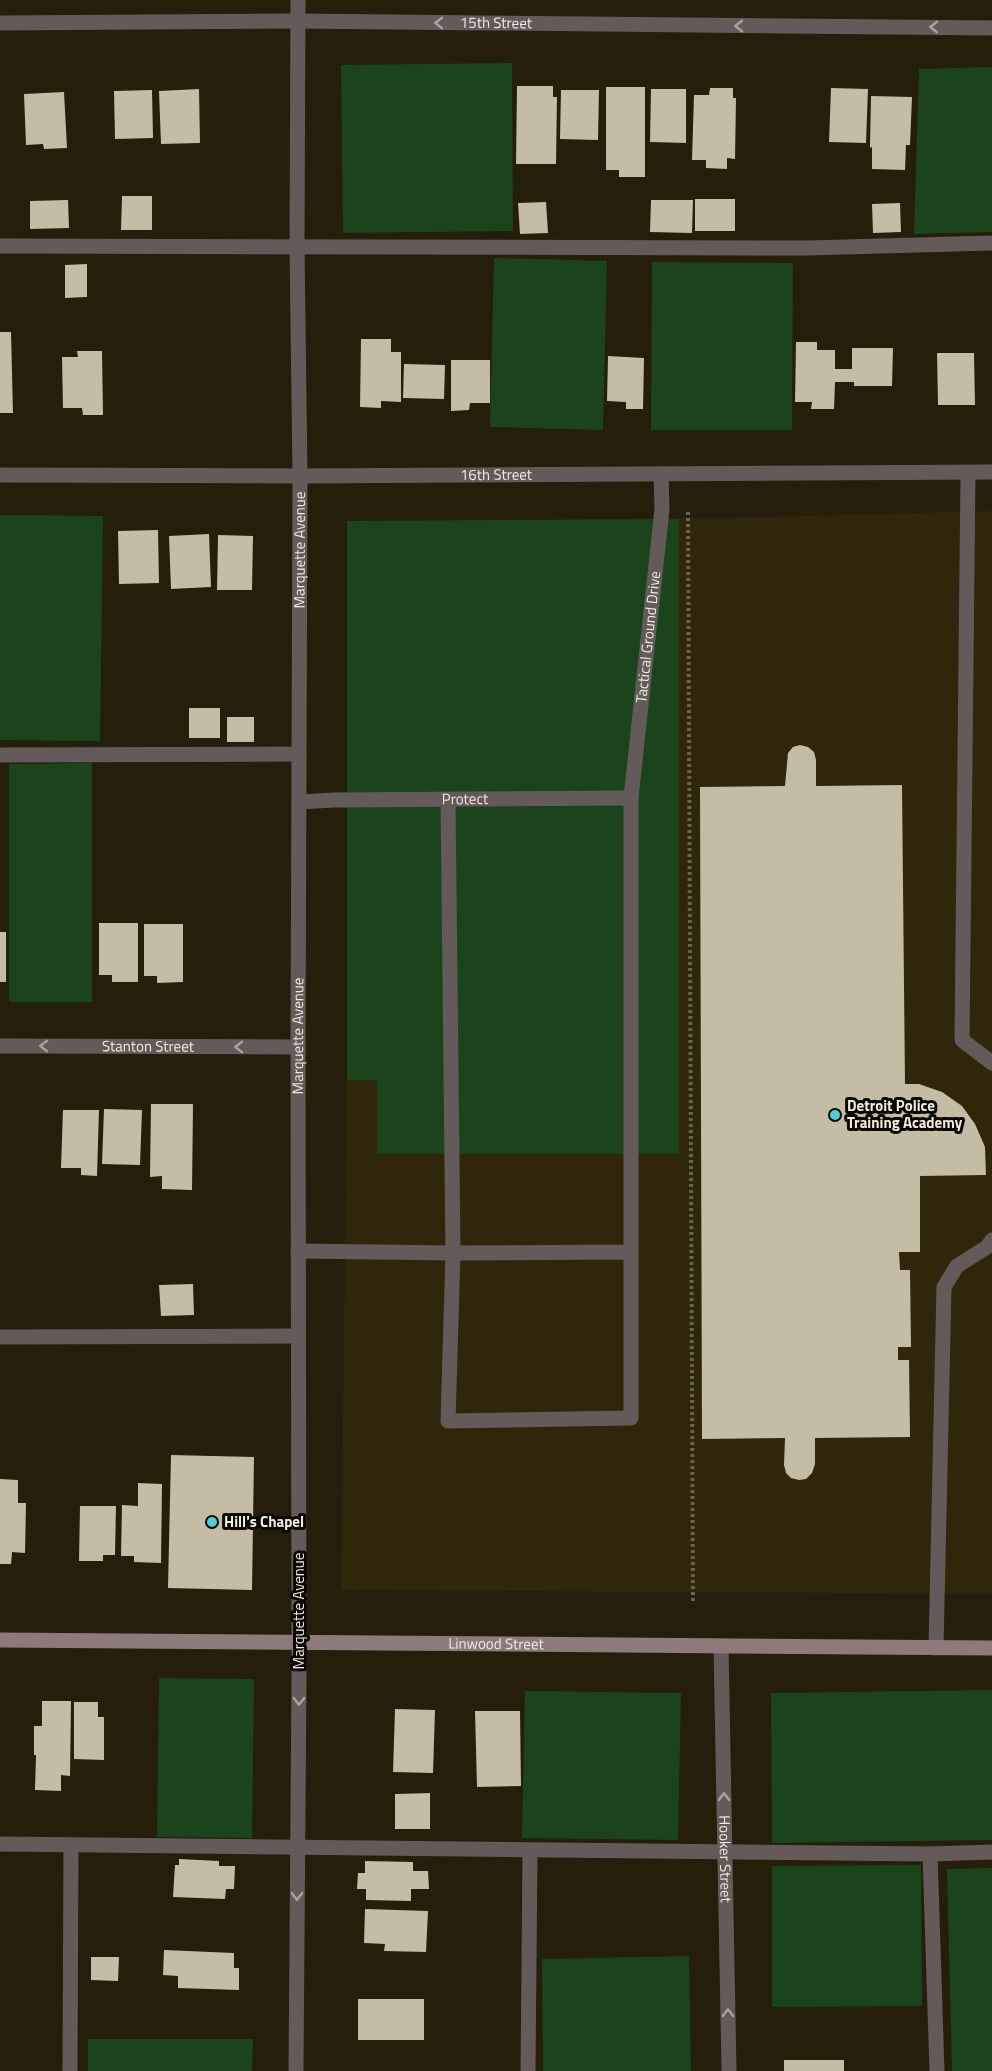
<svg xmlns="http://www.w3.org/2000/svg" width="992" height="2071" font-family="'Titillium Web',sans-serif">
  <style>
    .built { fill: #2f260c }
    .green { fill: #1b441c }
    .building { fill: #c5bca5 }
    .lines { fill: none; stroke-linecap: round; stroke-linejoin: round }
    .path { stroke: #696353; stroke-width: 4; stroke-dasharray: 3 3; stroke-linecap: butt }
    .lane { stroke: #655a5a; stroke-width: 15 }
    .street { stroke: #655a5a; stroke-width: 15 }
    .secondary { stroke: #8d7b7b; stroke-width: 15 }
    .oneway { stroke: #aaa29c }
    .poi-dot { fill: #53cbdb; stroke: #0b0803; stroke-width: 2 }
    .labels { text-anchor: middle; stroke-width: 6; stroke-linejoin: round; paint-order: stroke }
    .street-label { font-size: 15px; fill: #efebdf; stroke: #0b0803 }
    .poi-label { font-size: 15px; font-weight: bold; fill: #efebdf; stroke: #0b0803; text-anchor: start }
  </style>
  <rect width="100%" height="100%" fill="#241e0b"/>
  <path class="built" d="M992 511V1594L341 1590 347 1080V521L679 519Z"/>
  <path class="green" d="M512 63 513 231 343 233 341 65Z
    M992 67V232L914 234 919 69Z
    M494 258 607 261 603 430 490 427Z
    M652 262 793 263 792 430H651Z
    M0 515 103 516 100 741 0 740Z
    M679 519V1154H377V1080H347V521Z
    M92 763V1002H9V764Z
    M159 1678 254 1679 252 1838 157 1837Z
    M992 1690V1840L772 1843 771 1693Z
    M525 1691 681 1693 678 1840 522 1838Z
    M921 1865 922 2006 772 2007V1866Z
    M992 1868V2071H952L947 1869Z
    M689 1956 691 2071H543L542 1959Z
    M88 2039H253L252 2071H88Z"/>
  <path class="building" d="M517 86H553V97H557L556 164H516Z
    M606 87H645V177H619V170H606Z
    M710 88H733V98H736L735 159 727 158V169L706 168V160H692L694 95H709Z
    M831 88 868 89 866 143 829 142Z
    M199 89 200 143 161 144 159 91Z
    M651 89H686V143L650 142Z
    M152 90 153 138 115 139 114 91Z
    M561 90H599L598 140 560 139Z
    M64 92 67 148 44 149 43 144 26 145 24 94Z
    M871 96 912 97 910 145H906L905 170 872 169V147L870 148Z
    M122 196H152V230H121Z
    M695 199H735V231H695Z
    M68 200 69 228 30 229V201Z
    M651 200H693L692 233 650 232Z
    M546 202 548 233 520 234 518 203Z
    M900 203 901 232 873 233 872 204Z
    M87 264V297L65 298V265Z
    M0 332H11L13 413H0Z
    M361 339H391V352H401V402L381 401V408L360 407Z
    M796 342H817V350H835V369H852V348H893L892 386H854V382H835L834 409H811L812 402H795Z
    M77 351H102L103 415H83L82 408H63L62 357H78Z
    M937 353H974L975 405H938Z
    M608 356 644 358 643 409H626V402L607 401Z
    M451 360H490V403H470L469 410 451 411Z
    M404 364 445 365 444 399 403 398Z
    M158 530 159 583 119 584 118 531Z
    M209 534 211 587 171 589 169 536Z
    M218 535 253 536 252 590H217Z
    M189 708H220V738H189Z
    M227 717H254V742H227Z
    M800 745 808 747 814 752 816 760V786L902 785 905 1084H919L942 1092 962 1106 975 1124 985 1147 986 1175 920 1176V1252H899L900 1270H910L911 1347H898V1360H909L910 1437 815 1438V1464L812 1473 806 1479 799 1480 791 1478 786 1473 784 1465 785 1438 702 1439 700 787 785 786 788 753 793 747Z
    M99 923H138V982H112V975H99Z
    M144 924H183V982L157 983V976H144Z
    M0 932H6V982H0Z
    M151 1104H193L192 1190 162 1189V1176L150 1177Z
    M104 1109 142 1110 140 1165 102 1164Z
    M63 1110H99L97 1176 81 1175V1168H61Z
    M193 1284 194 1315 161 1316 159 1285Z
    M171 1455 254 1457 252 1590 168 1588Z
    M0 1479 18 1480V1503H26L25 1553 12 1552 11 1564H0Z
    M138 1483 162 1484 161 1563 134 1562V1556H121L122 1505 138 1506Z
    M80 1506H116L115 1555H103V1561H79Z
    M42 1701H71L70 1776 61 1775V1791L35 1790 36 1755H34V1726H42Z
    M74 1702H98V1717H104V1760L74 1759Z
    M395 1709 435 1710 433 1773 393 1772Z
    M475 1711H520L521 1786 477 1787Z
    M430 1793V1829H395V1794Z
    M179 1859 219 1861V1866H235L234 1889H226L225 1899 173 1897 175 1865H179Z
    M365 1861 413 1862V1871H428L429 1889H411V1901L366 1900V1889H357L358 1873H365Z
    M365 1909 428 1911 426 1952 384 1951 385 1944 364 1943Z
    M164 1950 234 1953V1968H239V1990L178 1988V1976L163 1975Z
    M91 1957H119L118 1981 91 1980Z
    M358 1999H424V2040H358Z
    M784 2060H844V2071H784Z"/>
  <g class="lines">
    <path class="path" d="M688 512 693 1603"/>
    <g class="lane">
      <path d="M0 246 807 248 992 243"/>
      <path d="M968 473 962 1040 992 1063"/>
      <path d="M0 755 299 754"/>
      <path id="s1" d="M299 802 334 800 631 798"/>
      <path d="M298 1251 453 1253 448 799"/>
      <path id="s2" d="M631 1252 453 1253 448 1421 631 1418V798L662 509 661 474"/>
      <path d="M0 1337 298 1336"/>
      <path d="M936 1648 944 1287 957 1266 987 1247 992 1240"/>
      <path d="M0 1844 930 1854"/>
      <path d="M70 2071 71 1845"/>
      <path d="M528 2071 530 1850"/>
      <path d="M937 2071 930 1854 992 1852"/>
    </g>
    <g class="street">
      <path id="s3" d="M0 23 297 21 992 28"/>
      <path id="s4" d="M0 475 300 476 992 472"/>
      <path id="s5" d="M0 1046 298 1047"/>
      <path id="s6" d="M721 1646 729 2071"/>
      <path id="s7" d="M296 2071 299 1676 298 1047 300 476 297 246 298 0"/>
    </g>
    <path class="secondary" id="s8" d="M0 1640 992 1648"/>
  </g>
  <defs><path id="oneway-chevron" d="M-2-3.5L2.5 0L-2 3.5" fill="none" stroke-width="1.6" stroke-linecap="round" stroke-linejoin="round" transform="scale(1.5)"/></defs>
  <g class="oneway">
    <use href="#oneway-chevron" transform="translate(439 23) rotate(-179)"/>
    <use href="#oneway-chevron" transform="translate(739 26) rotate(-180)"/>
    <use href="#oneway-chevron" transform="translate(934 27) rotate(-180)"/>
    <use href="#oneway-chevron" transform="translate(44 1046) rotate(-180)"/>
    <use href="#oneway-chevron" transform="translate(239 1047) rotate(-180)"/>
    <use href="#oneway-chevron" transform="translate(299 1701) rotate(91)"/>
    <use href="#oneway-chevron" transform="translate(724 1797) rotate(-91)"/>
    <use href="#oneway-chevron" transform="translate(297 1896) rotate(90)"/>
    <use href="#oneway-chevron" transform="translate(728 2013) rotate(-91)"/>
  </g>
  <g class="poi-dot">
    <circle cx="835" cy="1115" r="6"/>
    <circle cx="212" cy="1522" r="6"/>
  </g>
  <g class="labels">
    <g class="street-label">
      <text dy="5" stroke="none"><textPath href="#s3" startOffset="496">15th Street</textPath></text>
      <text dy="5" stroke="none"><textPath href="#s4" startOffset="496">16th Street</textPath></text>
      <text dy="5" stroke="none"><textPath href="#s7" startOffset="1521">Marquette Avenue</textPath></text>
      <text dy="5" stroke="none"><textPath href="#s2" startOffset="1311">Tactical Ground Drive</textPath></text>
      <text dy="5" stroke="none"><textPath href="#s1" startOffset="166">Protect</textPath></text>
      <text dy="5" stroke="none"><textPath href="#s7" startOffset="1035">Marquette Avenue</textPath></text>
      <text dy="5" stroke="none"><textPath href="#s5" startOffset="148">Stanton Street</textPath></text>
      <text transform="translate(299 1611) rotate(-90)" y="5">Marquette Avenue</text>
      <text dy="5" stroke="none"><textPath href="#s8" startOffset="496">Linwood Street</textPath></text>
      <text dy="5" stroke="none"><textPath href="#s6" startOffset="213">Hooker Street</textPath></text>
    </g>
    <g class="poi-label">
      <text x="847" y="1111">Detroit Police<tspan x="847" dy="17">Training Academy</tspan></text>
      <text x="224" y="1527">Hill's Chapel</text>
    </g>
  </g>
</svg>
